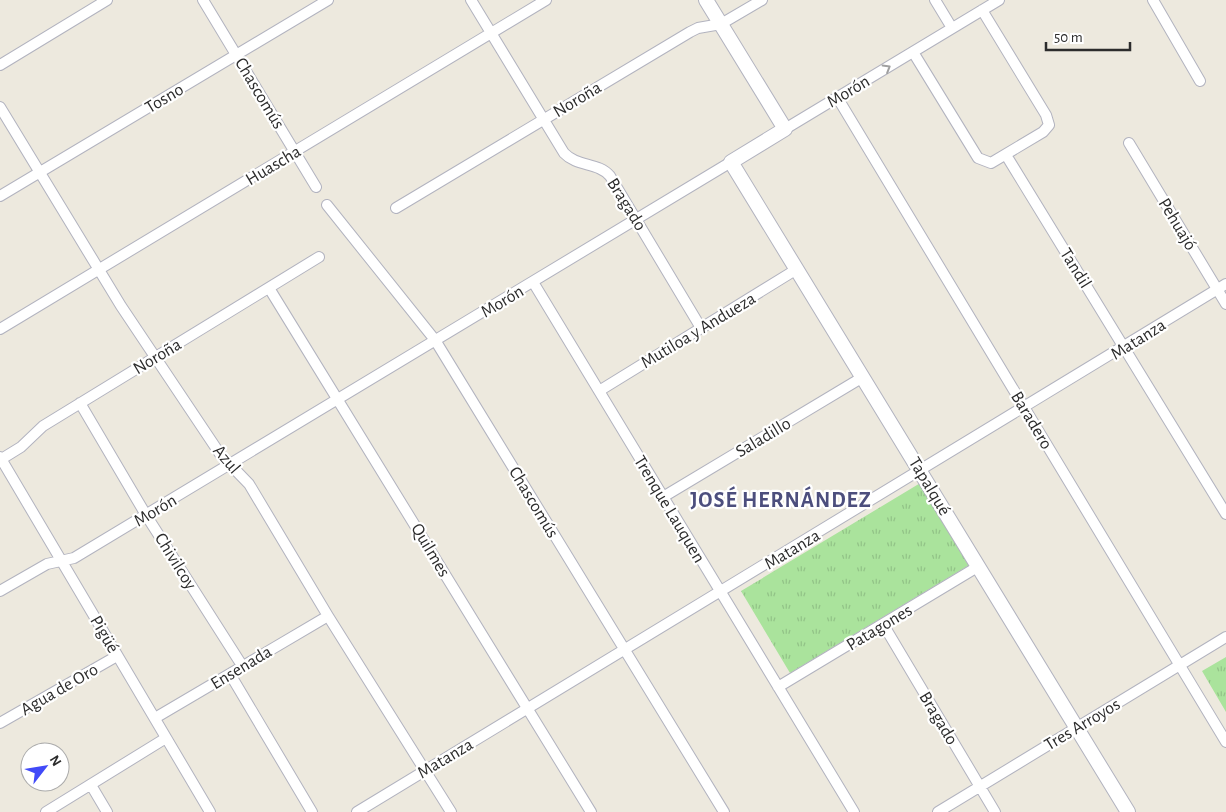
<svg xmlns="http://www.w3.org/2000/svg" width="1226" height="812" font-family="'Alegreya Sans',sans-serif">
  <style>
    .park { fill: url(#park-tufts) }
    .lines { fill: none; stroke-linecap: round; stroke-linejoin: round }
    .minor-casing { stroke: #b2b3bf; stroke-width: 12 }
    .secondary-casing { stroke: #b2b3bf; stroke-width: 16 }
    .minor { stroke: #fff; stroke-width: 10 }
    .secondary { stroke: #fff; stroke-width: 14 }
    .oneway { stroke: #a0a0a0 }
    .labels { text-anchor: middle; stroke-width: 4.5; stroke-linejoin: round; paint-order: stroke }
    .street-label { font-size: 18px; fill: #2c2c2c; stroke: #fff }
    .district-label { font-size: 22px; font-weight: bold; letter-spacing: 1px; fill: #4c4e7d; stroke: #fff }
  </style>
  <defs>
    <pattern id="park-tufts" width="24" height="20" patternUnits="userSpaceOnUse" patternTransform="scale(1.25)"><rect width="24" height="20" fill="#aae39c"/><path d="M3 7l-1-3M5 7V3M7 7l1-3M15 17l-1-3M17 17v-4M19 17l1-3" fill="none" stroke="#92c387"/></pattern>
  </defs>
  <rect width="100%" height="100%" fill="#ede9de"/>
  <path class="park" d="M927 479 976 561 790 673 741 591Z
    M1226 657V712L1202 671Z"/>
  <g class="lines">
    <g class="minor-casing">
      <path id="minor" d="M203 0 316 187
        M471 0 564 153C577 167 598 162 610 176L701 328
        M935 0 952 28
        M1153 0 1200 81
        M913 52 978 158 991 163 1043 132 1049 125 1046 115 982 10
        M0 65 107 0
        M837 97 1226 742
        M0 107 121 306 220 454 249 484 328 616 451 812
        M785 129 999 0
        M1129 143 1226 304
        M1006 155 1226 514
        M0 196 328 0
        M327 205 435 340 724 812
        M396 208 690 32 698 28 721 24 762 0
        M533 282 854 812
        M269 288 591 812
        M0 329 546 0
        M599 391 797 269
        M80 403 146 515 243 667
        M0 457 210 812
        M0 460 21 447 43 426 319 257
        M663 497 863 377
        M0 591 47 564 74 558 731 162
        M883 624 995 812
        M230 674 312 812
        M778 687 979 566
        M155 718 328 616
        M0 723 117 656
        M91 785 107 812
        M46 812 166 738
        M357 812 1226 284
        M938 812 1226 637"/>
    </g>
    <g class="secondary-casing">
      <path id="secondary" d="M706 0 785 129 731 162 1128 812"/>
    </g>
    <use href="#minor" class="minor"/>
    <use href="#secondary" class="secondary"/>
  </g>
  <defs><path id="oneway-chevron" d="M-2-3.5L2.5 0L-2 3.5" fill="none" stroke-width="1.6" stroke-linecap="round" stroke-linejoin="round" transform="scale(1.25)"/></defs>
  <use class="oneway" href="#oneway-chevron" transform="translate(887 68) rotate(-31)"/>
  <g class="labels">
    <g class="street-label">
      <text transform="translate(848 91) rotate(-31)" y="6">Morón</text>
      <text transform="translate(260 93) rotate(59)" y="6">Chascomús</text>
      <text transform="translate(164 98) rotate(-31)" y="6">Tosno</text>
      <text transform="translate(577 99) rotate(-31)" y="6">Noroña</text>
      <text transform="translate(273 165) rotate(-31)" y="6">Huascha</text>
      <text transform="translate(627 204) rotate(58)" y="6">Bragado</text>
      <text transform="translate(1178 224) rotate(59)" y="6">Pehuajó</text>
      <text transform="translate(1076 268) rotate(58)" y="6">Tandil</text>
      <text transform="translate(502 301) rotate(-31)" y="6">Morón</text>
      <text transform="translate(698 330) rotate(-31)" y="6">Mutiloa y Andueza</text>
      <text transform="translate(1138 339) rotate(-32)" y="6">Matanza</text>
      <text transform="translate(157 356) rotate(-31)" y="6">Noroña</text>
      <text transform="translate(1032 420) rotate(59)" y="6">Baradero</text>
      <text transform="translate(763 437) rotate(-31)" y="6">Saladillo</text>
      <text transform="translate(227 459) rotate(49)" y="6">Azul</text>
      <text transform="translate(930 486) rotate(59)" y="6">Tapalqué</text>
      <text transform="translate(534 502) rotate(59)" y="6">Chascomús</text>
      <text transform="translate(670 509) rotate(59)" y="6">Trenque Lauquen</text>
      <text transform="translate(155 510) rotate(-31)" y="6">Morón</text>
      <text transform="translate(792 549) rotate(-31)" y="6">Matanza</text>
      <text transform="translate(431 550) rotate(59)" y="6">Quilmes</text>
      <text transform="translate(176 561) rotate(58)" y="6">Chivilcoy</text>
      <text transform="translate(879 627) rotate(-31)" y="6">Patagones</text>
      <text transform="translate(105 634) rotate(60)" y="6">Pigüé</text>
      <text transform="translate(241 667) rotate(-31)" y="6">Ensenada</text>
      <text transform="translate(59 689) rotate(-30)" y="6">Agua de Oro</text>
      <text transform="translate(939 718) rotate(59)" y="6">Bragado</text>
      <text transform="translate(1082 724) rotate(-31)" y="6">Tres Arroyos</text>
      <text transform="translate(445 758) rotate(-31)" y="6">Matanza</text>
    </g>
    <g class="district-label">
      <text x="781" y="507">JOSÉ HERNÁNDEZ</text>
    </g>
  </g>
  <g transform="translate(45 767) rotate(59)"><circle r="24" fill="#ffffff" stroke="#ababab"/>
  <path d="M0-4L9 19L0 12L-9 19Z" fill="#414af8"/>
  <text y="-8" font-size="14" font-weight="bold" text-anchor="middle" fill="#2c2c2c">N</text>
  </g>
  <path d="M1046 42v8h84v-8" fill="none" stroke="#2c2c2c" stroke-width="2.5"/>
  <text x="1054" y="42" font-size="15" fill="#2c2c2c" stroke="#ffffff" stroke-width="4" paint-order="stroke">50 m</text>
</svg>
